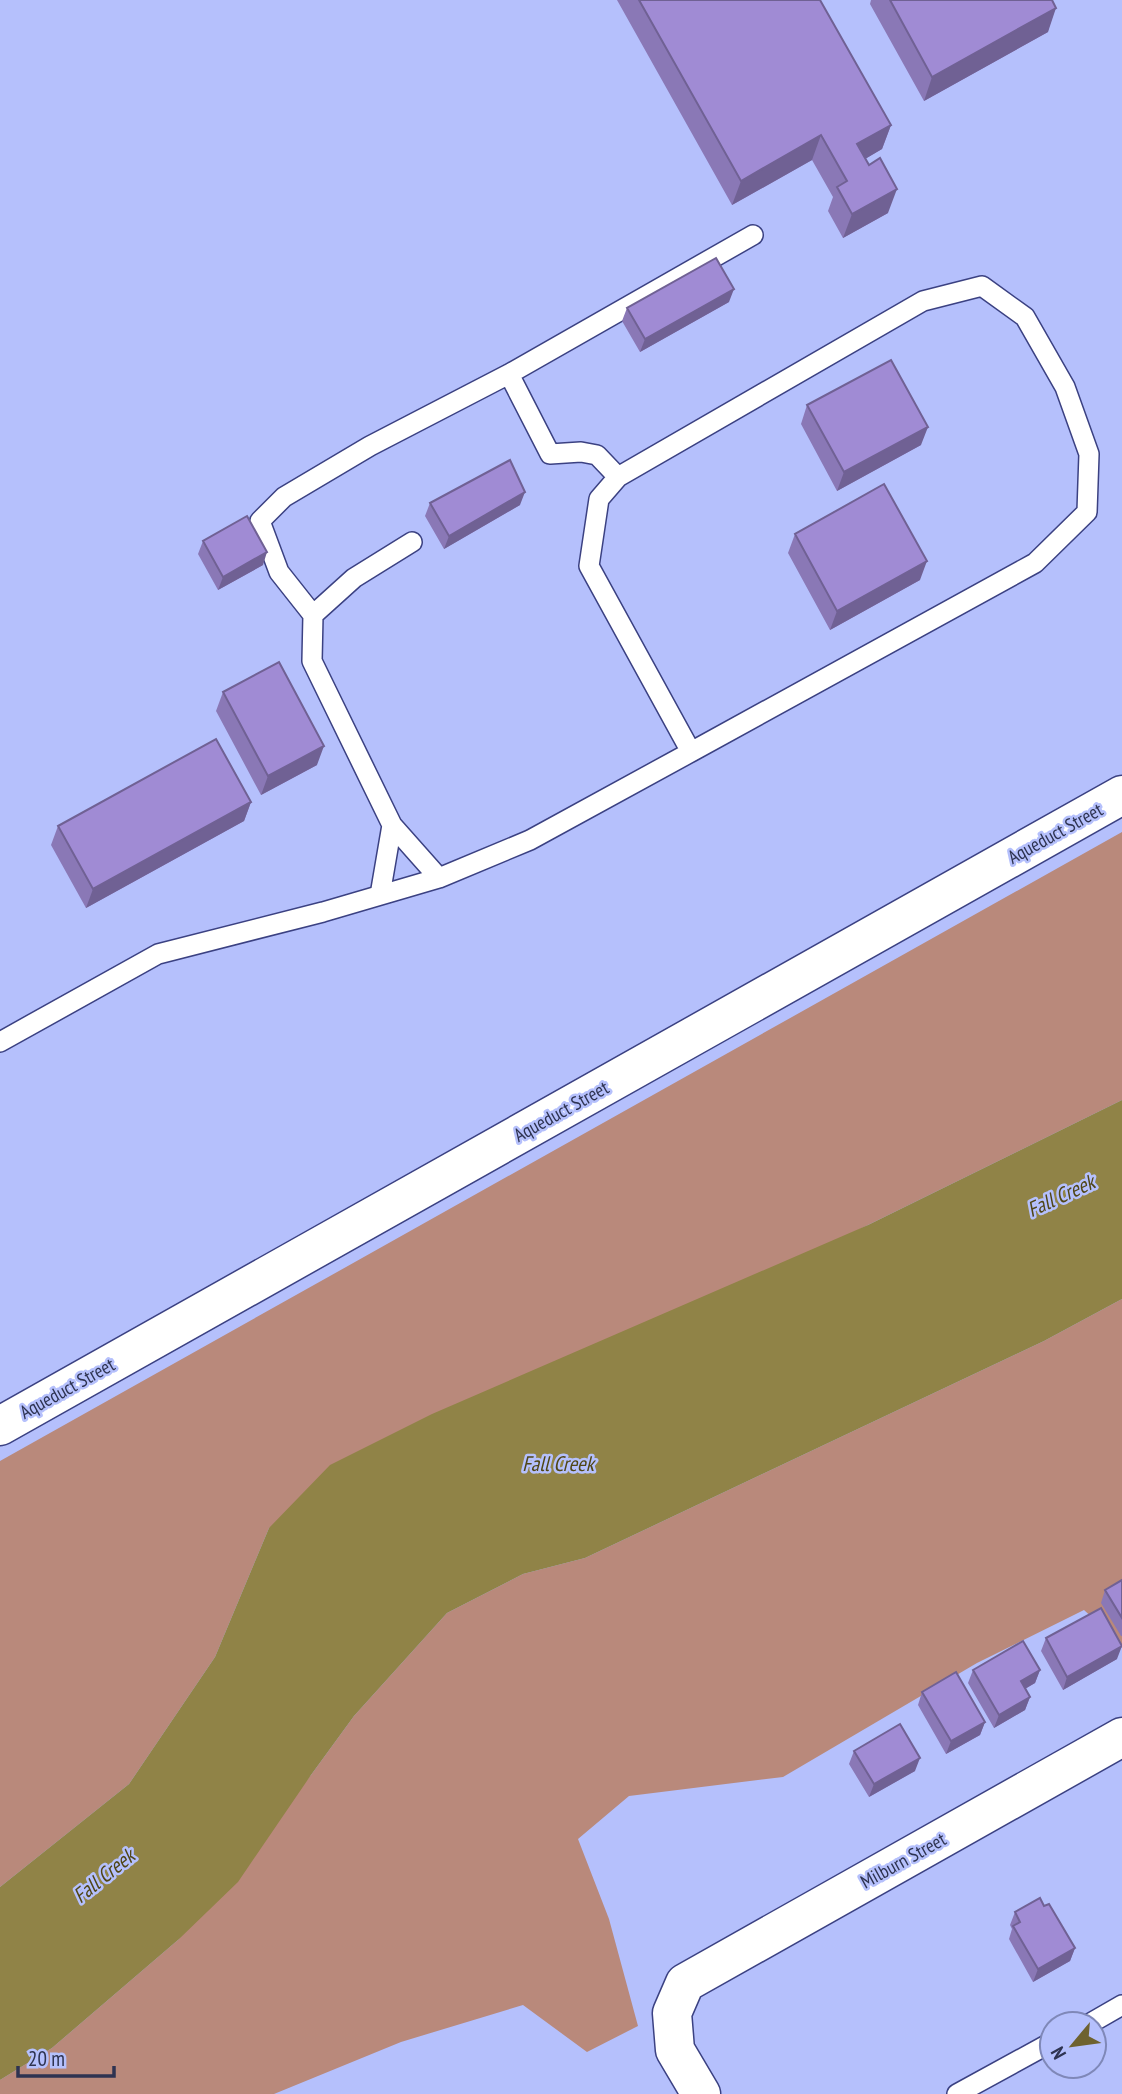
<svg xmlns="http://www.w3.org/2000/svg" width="1122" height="2094" font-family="'PT Sans Narrow',sans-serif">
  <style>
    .green { fill: #b9897b }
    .water { fill: #908347 }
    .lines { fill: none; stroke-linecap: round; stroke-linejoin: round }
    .lane-casing { stroke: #3b4182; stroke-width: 22 }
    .street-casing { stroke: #3b4182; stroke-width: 41 }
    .lane { stroke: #fff; stroke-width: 19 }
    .street { stroke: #fff; stroke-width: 38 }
    .wall { fill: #8a78b6 }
    .shaded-wall { fill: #706194 }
    .building { fill: #a08bd4; stroke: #706194; stroke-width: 2 }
    .labels { text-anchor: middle; stroke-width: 5; stroke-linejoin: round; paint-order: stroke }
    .street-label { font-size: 19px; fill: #2e3351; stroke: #b5c0fc }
    .water-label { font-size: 21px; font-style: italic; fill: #504616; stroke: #b5c0fc }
  </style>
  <rect width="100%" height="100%" fill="#b5c0fc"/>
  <path class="green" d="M1122 832V1100L868 1225 269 1528 215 1657 129 1784 0 1887V1461Z
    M1122 1299V1645L1084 1610 977 1663 783 1777 629 1796 578 1839 609 1919 638 2026 587 2052 523 2005 401 2042 274 2094H0V2080L52 2048 178 1940 311 1775 354 1716 447 1613 523 1574 585 1558 1044 1341Z"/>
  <path class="water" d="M1122 1100V1299L1044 1341 585 1558 523 1574 447 1613 354 1716 311 1775 238 1882 178 1940 52 2048 0 2080V1887L129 1784 215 1657 269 1528 330 1465 432 1414 868 1225Z"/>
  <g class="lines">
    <g class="lane-casing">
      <path id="lane" d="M982 286 1025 317 1065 387 1089 454 1087 512 1035 563 691 752 589 566 599 499 618 477 923 301Z
        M509 374 550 454 581 452 597 455 618 477
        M313 615 354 578 412 542
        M392 825 312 661 313 615 279 572 260 521 284 497 370 446 509 374 753 235
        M380 895 392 825 439 878
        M0 1042 158 954 323 912 439 878 530 840 691 752
        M1089 2024 1122 2005
        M957 2094 1052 2042"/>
    </g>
    <g class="street-casing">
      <path id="street" d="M0 1426 1122 795
        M701 2094 675 2050 672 2013 685 1983 1122 1737"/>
    </g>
    <use href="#lane" class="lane"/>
    <use href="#street" class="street"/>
  </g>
  <path class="wall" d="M617 0H820L891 125 882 149 865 159 888 213 843 238 828 211 833 197 812 160 732 205Z
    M871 0H1052L1048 32 924 101 870 4Z
    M729 302 640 352 622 321 627 308Z
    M807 405 921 445 837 491 801 424Z
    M430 503 520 505 444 549 425 516Z
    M795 534 920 580 830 630 788 553Z
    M203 541 263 565 218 590 198 554Z
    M223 692 317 765 261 795 216 711Z
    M251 802 244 821 86 908 51 845 58 826Z
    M1122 1580V1636H1121L1101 1603 1105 1590Z
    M1046 1638 1117 1659 1063 1690 1041 1651Z
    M973 1670H1040L1035 1683 1025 1689 1030 1697 1025 1710 994 1728 968 1683Z
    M922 1692 985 1722 980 1735 946 1754 918 1705Z
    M854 1751 915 1771 869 1797 849 1764Z
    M1044 1906 1075 1948 1070 1961 1033 1982 1009 1939 1012 1929 1010 1925 1015 1912Z"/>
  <path class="shaded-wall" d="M1056 8 1048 32 924 101 932 77Z
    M891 125 882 149 848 169 857 144Z
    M821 135 812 160 732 205 741 181Z
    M897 189 888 213 843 238 852 214Z
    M734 289 729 302 640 352 645 339Z
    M928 427 921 445 837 491 844 472Z
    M525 492 520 505 444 549 449 536Z
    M267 552 263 565 218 590 223 577Z
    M927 561 920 580 830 630 837 611Z
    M324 746 317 765 261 795 268 776Z
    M251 802 244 821 86 908 93 889Z
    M1122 1646 1117 1659 1063 1690 1067 1677Z
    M1040 1670 1035 1683 1016 1694 1021 1681Z
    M1030 1697 1025 1710 994 1728 999 1715Z
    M985 1722 980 1735 946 1754 951 1741Z
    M920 1758 915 1771 869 1797 874 1784Z
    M1075 1948 1070 1961 1033 1982 1038 1969Z"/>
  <path class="building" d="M639 0H820L891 125 857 144 869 165 880 158 897 189 852 214 837 187 847 181 821 135 741 181Z
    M890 0H1052L1056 8 932 77Z
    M716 258 734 289 645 339 627 308Z
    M891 360 928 427 844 472 807 405Z
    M510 460 525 492 449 536 430 503Z
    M884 484 927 561 837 611 795 534Z
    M247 516 267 552 223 577 203 541Z
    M279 662 324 746 268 776 223 692Z
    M216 739 251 802 93 889 58 826Z
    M1122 1580V1618L1105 1590Z
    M1101 1608 1122 1646 1067 1677 1046 1638Z
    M1023 1641 1040 1670 1021 1681 1030 1697 999 1715 973 1670Z
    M956 1672 985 1722 951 1741 922 1692Z
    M900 1724 920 1758 874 1784 854 1751Z
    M1040 1898 1044 1906 1049 1904 1075 1948 1038 1969 1013 1926 1020 1922 1015 1912Z"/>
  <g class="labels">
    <g class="street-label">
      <text transform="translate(1055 833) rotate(-29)" y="7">Aqueduct Street</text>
      <text transform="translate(561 1111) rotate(-29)" y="7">Aqueduct Street</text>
      <text transform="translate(67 1388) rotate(-29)" y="7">Aqueduct Street</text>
      <text transform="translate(903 1860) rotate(-29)" y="7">Milburn Street</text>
    </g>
    <g class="water-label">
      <text transform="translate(1061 1196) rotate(-25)" y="7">Fall Creek</text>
      <text x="558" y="1471">Fall Creek</text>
      <text transform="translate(104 1876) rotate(-39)" y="7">Fall Creek</text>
    </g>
  </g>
  <g transform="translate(1073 2045) rotate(241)"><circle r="33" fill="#b5c0fc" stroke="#7f88b8" stroke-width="2"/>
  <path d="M0-5L12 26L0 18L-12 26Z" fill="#6e622f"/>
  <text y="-10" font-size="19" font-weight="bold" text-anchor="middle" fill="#2e3351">N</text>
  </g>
  <path d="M18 2066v10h96v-10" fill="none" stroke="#2e3351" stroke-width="3.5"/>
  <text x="28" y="2066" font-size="21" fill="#2e3351" stroke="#b5c0fc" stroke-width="5" paint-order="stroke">20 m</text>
</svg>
